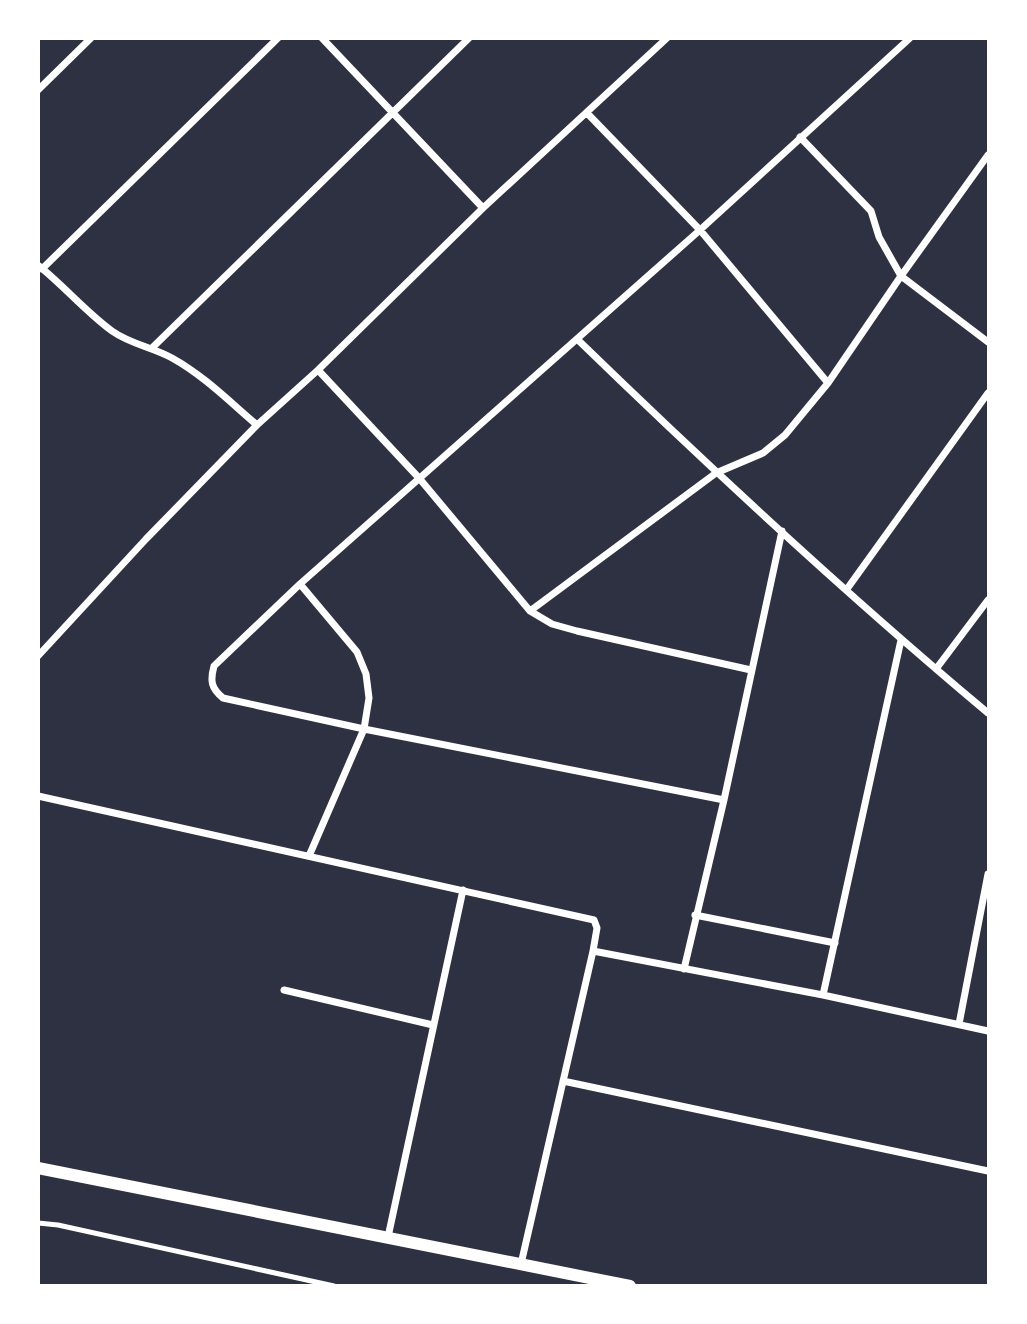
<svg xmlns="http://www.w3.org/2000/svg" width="1027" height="1324" font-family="Bitter,serif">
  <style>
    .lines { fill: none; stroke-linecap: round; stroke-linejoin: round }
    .service { stroke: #fff; stroke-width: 5 }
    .minor { stroke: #fff; stroke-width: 7 }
    .tertiary { stroke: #fff; stroke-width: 12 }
  </style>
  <rect width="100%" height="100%" fill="#2d3142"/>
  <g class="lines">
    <path class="service" d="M38 1223 58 1225 334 1286"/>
    <path class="minor" d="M322 38 483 208
      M38 90 91 38
      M587 113 700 230 828 383
      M800 137 871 211 879 237 901 276 988 342
      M39 266C64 286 86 312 112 331 130 344 152 347 172 358 203 375 230 402 257 425
      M42 269 278 38
      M577 339C710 468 846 594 988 713
      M153 347 469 38
      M318 370 419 478 530 611 552 624 577 631 751 670
      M300 584 357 652 366 674 369 698 364 729 309 856
      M847 589 988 393
      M530 611 716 473 763 453 785 435 828 383 901 276 988 155
      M38 656 146 539 257 425 318 370 483 208 667 38
      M936 669 988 600
      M38 796 594 920 597 928 593 951 521 1264
      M724 800 364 729 223 698C211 688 210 681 214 666L300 584 700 230 910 38
      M695 915 835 943
      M593 951 823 995 988 1031
      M684 969 724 800 782 531
      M284 990 433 1025
      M823 995 901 640
      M959 1024 988 874
      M563 1081 988 1171
      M388 1237 463 890"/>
    <path class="tertiary" d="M38 1168 630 1286"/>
  </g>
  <rect width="1027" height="1324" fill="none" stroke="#ffffff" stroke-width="80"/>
</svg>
